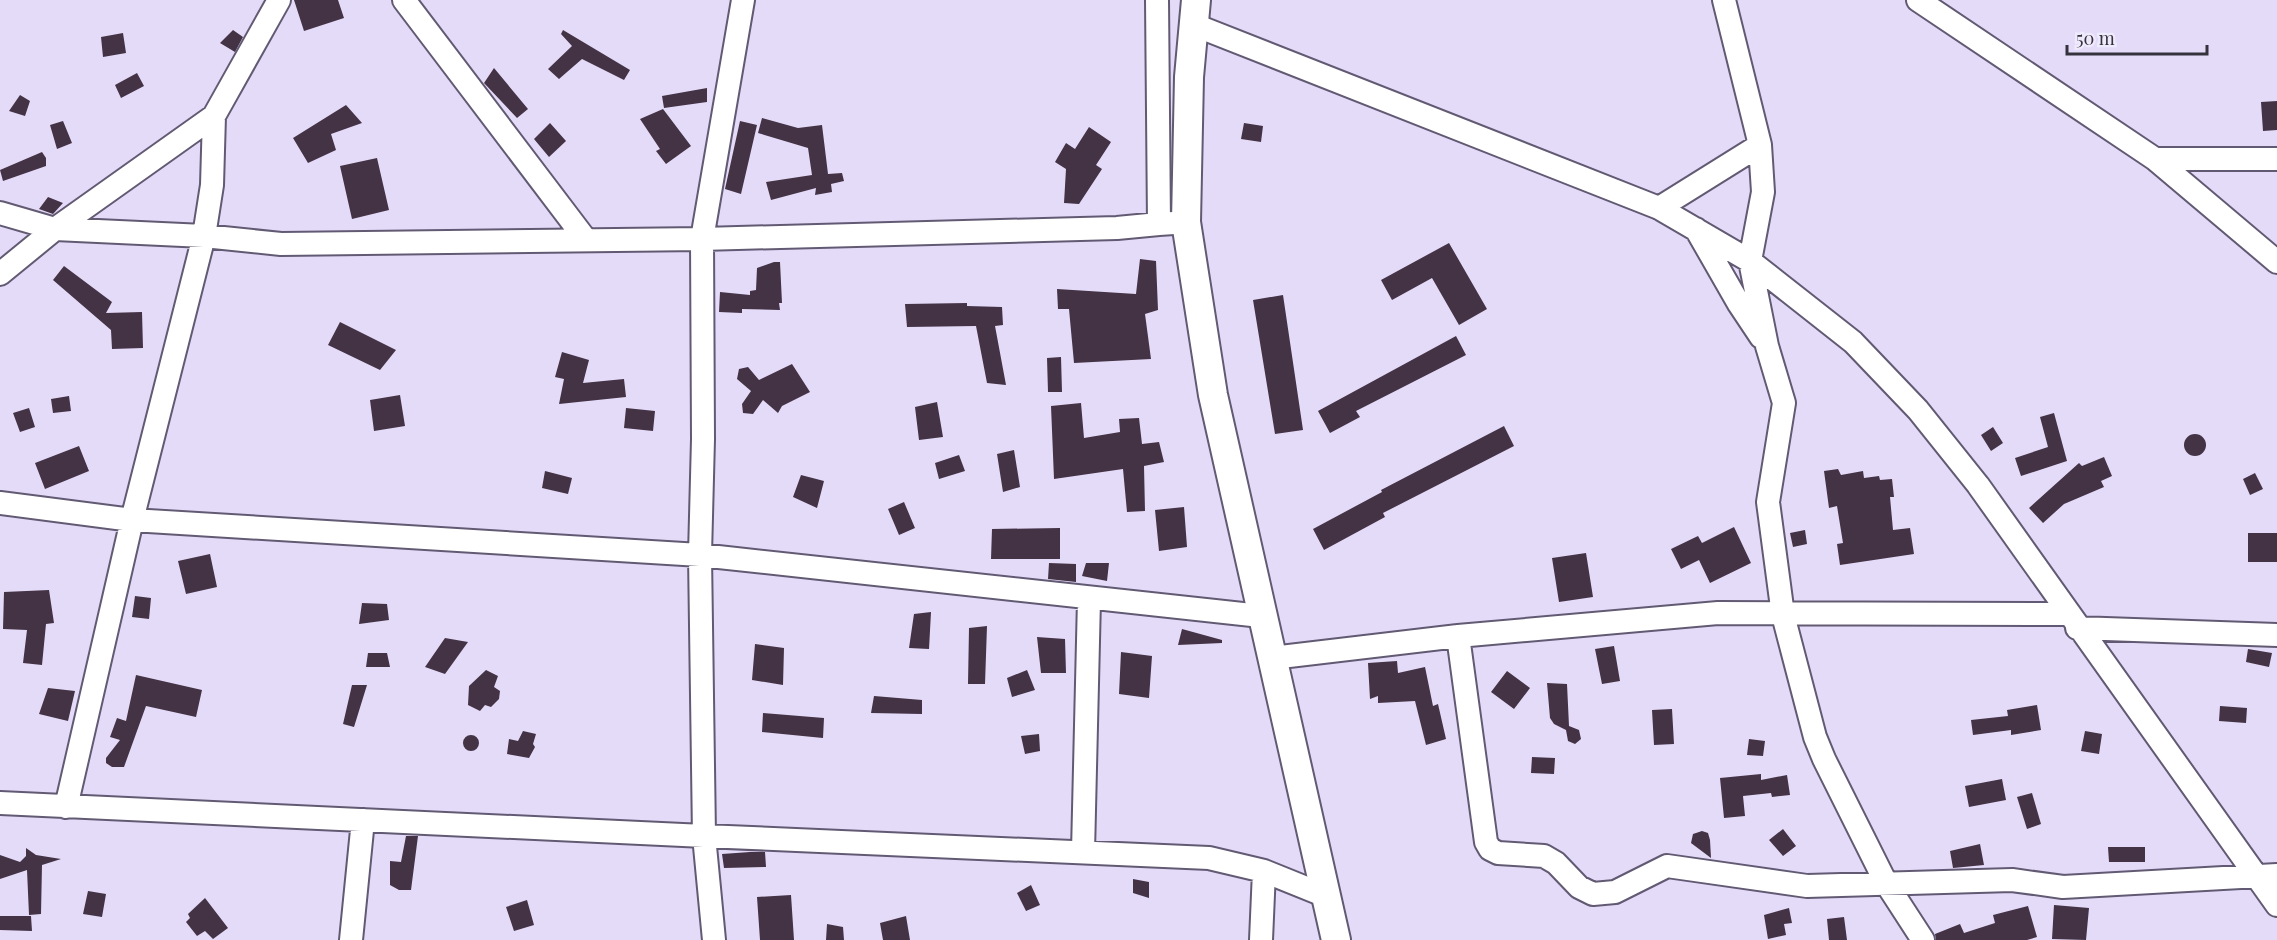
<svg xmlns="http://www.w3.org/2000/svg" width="2277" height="940" font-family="'Playfair Display',serif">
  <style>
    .building { fill: #443245 }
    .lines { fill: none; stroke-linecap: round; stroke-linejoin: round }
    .minor-casing { stroke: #625a73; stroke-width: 26 }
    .major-casing { stroke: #625a73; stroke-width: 32 }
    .minor { stroke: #fff; stroke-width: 22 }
    .major { stroke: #fff; stroke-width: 28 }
  </style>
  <rect width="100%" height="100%" fill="#e4dbf9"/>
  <path class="building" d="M294 0H338L344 18 304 31Z
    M233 30 243 37 235 52 220 43Z
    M563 30 630 70 624 80 582 59 559 79 548 69 572 46 561 34Z
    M123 33 126 53 103 57 101 37Z
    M494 68 528 109 517 118 484 83Z
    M137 73 144 86 121 98 115 85Z
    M707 88V102L664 108 662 96Z
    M20 95 30 101 25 116 9 111Z
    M2277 101V130L2263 131 2261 102Z
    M346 105 362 123 331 134 336 150 308 163 293 138Z
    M663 109 691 146 666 164 656 151 660 149 640 119Z
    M762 118 798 128 822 125 828 174 842 173 844 181 831 184 832 192 815 195 816 188 771 200 766 182 812 175 808 148 758 133Z
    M63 121 72 143 57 149 50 125Z
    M740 121 757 125 741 194 725 189Z
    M550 123 566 141 549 157 534 139Z
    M1244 123 1263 126 1261 142 1241 139Z
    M1089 127 1111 142 1096 165 1102 169 1079 204 1064 203 1066 169 1055 162 1066 143 1075 149Z
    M42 152 46 158V166L3 181 0 170Z
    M377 158 389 210 352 219 340 166Z
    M48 197 63 203 53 214 39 209Z
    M1449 243 1487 309 1459 325 1432 278 1392 300 1381 280Z
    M1140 259 1156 261 1158 310 1145 314 1151 359 1074 363 1069 309H1058L1057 289 1136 294Z
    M774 262H780L782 303H779L780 310 742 309V313L719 312 720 292 750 295V291L756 290 757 268Z
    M64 266 112 302 106 313 142 312 143 348 112 349 111 330 53 280Z
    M1283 295 1303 430 1275 434 1253 300Z
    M967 303V306L1002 307 1003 325 995 326 1006 385 987 383 976 326 907 327 905 304Z
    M340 322 396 350 380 370 328 345Z
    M1456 336 1466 355 1356 411 1360 417 1330 433 1318 411Z
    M562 352 589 360 583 383 624 379 626 397 559 404 564 379 555 377Z
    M1061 357 1062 392H1048L1047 358Z
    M792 364 810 392 782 406 778 413 763 400 753 414 743 413 742 404 751 391 737 379 739 369 748 367 759 380Z
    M400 395 405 426 374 431 370 400Z
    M69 396 71 411 53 413 51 399Z
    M937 402 943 437 919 440 915 407Z
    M1081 403 1084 438 1120 432 1119 419 1139 418 1142 444 1159 442 1164 462 1144 466 1145 511 1127 512 1123 469 1054 479 1051 406Z
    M29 408 35 427 20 432 13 413Z
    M626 408 655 411 653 431 624 428Z
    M2054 413 2067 461 2021 476 2015 458 2048 447 2040 417Z
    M1504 426 1514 446 1383 513 1385 517 1324 550 1313 529 1382 492 1381 490Z
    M1993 427 2003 443 1991 451 1981 435Z
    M2184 445a11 11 0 1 1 22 0a11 11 0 1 1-22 0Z
    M79 446 89 471 45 489 35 463Z
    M1014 450 1020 487 1003 492 997 454Z
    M959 455 965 471 939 479 935 463Z
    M2104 457 2112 476 2101 481 2104 487 2064 504 2043 523 2029 508 2079 463 2082 466Z
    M1838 469 1841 475 1863 471 1864 478 1879 476 1880 480 1892 479 1894 497H1890L1893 530 1910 528 1914 554 1840 565 1837 544 1843 543 1837 506 1829 508 1824 471Z
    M545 471 572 478 568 494 542 488Z
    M2255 473 2263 489 2250 495 2243 479Z
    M801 475 824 481 817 508 793 497Z
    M904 502 915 528 899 535 888 509Z
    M1184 507 1187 547 1159 551 1155 510Z
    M1734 527 1751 563 1710 583 1699 560 1681 569 1671 549 1698 536 1702 543Z
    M1060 528V559H991L992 529Z
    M1805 530 1807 544 1793 547 1790 533Z
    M2248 533H2277V562H2248Z
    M1586 553 1593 597 1559 602 1552 558Z
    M210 554 217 587 186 594 178 561Z
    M1049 563 1076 564V582L1048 579Z
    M1086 563H1109L1107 581 1082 576Z
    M49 590 54 623 46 624 42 665 23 663 27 630 3 629 4 592Z
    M135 596 151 598 149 619 132 617Z
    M362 603 387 604 389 620 359 624Z
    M931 612 929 649 909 648 914 614Z
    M987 626 985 684H968L969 628Z
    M1182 629 1222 640V643L1178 645Z
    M1037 637 1065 639 1066 673H1041Z
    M445 638 468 642 445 674 425 667Z
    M755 644 784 648 783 685 752 680Z
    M1614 646 1620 681 1602 684 1595 649Z
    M2248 649 2272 653 2269 667 2246 662Z
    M1121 652 1152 656 1149 698 1119 694Z
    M368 653H387L390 667H366Z
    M1397 661 1398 673 1425 667 1433 706 1438 704 1446 739 1426 745 1415 701 1378 703V696L1370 699 1368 663Z
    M486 670 498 676 494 687 500 691 499 699 491 707 485 705 480 711 468 705 469 686Z
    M1027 670 1035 690 1012 697 1007 678Z
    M1507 671 1530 688 1514 709 1491 692Z
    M136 675 202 690 196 717 146 706 124 767H112L106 763V758L120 740 110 737 117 718 126 721Z
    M1547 683 1567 684 1569 726 1579 730 1581 739 1575 744 1568 741 1566 730 1554 724 1550 718Z
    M352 685H367L354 727 343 724Z
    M48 688 75 691 68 721 39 714Z
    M874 696 922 700V714L871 713Z
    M2037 705 2041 730 2011 735V730L1973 735 1971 720 2008 716 2007 710Z
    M2220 706 2247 708 2246 723 2219 721Z
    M1672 709 1674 744 1654 745 1652 710Z
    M763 713 824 718 823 738 762 732Z
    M523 731 536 734 533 744 535 747 529 758 507 754 509 739 518 741Z
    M2085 731 2102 734 2099 754 2081 751Z
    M1039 734 1040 751 1025 754 1021 736Z
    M463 743a8 8 0 1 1 16 0a8 8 0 1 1-16 0Z
    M1749 739 1765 741 1763 756 1747 755Z
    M1532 757 1555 758 1554 774 1531 773Z
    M1761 774V780L1787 775 1790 795 1772 797 1771 793 1743 796 1745 816 1724 818 1720 778Z
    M2002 779 2006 800 1969 807 1965 786Z
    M2032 793 2041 824 2027 829 2017 797Z
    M1783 829 1796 846 1783 856 1769 840Z
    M1702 831 1708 833 1710 840 1711 858 1691 843 1693 834Z
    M406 836H418L411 890H399L390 885V861L401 862Z
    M1980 844 1984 865 1953 868 1950 851Z
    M2108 847H2145V862H2109Z
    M26 848 36 855 61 859 42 865 41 914 29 915 27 870 0 879V855L20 862 26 856Z
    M750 852H765L766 867 724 868 722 854Z
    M1133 879 1149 882V898L1133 893Z
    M1031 885 1040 905 1026 911 1017 893Z
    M88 891 106 894 102 917 83 914Z
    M791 895 794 940H760L757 897Z
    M205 898 228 928 213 939 205 931 197 936 186 922 190 918 188 914Z
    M527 900 534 925 514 931 506 907Z
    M2054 905 2089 908 2086 940 2052 939Z
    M2028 906 2037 937 2027 940H1936L1935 934 1960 924 1964 933 1995 923 1993 915Z
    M1789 908 1792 923 1784 924 1786 935 1768 939 1764 915Z
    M0 916H31L32 931 0 930Z
    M906 916 910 940H883L880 923Z
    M1844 917 1847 940H1829L1827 919Z
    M827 924 843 927 844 940H826Z"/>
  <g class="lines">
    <g class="minor-casing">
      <path id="minor" d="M404 0 586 240
        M743 0 702 239 703 439 700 555 704 836 1209 858 1264 871 1326 896
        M1157 0 1159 224 1174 223
        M1724 0 1760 145 1763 192 1750 261 1767 346 1784 403 1768 502 1783 615 1815 737 1824 759 1886 883 1923 940
        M1918 0 2155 159 2277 262
        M1192 24 1659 208 1750 261 1853 342 1918 410 1978 485 2277 905
        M2155 159H2277
        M1659 208 1760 145
        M0 213 55 229 204 236 281 244 702 239 1117 228 1159 224
        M1696 229 1739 304 1761 337
        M0 274 55 229 214 116 279 0
        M0 503 132 520 700 555 1261 616
        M2077 628 2277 635
        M1458 636 1486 842 1490 849 1498 853 1544 856 1556 863 1579 887 1593 894 1615 892 1667 866 1807 886 2012 880 2063 887 2277 875
        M1272 658 1458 636 1718 613 2069 614
        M0 803 704 836 714 940
        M66 807 132 520 204 236 212 185 214 116
        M1083 852 1089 599
        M351 940 363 820
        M1261 940 1264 871"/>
    </g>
    <g class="major-casing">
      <path id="major" d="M1196 0 1189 77 1186 222 1213 395 1336 940"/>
    </g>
    <use href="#minor" class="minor"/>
    <use href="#major" class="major"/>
  </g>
  <path d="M2067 45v9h140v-9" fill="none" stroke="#35323d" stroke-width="3"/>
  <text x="2076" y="45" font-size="18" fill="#35323d" stroke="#f0ebfc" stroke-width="4.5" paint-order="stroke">50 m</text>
</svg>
